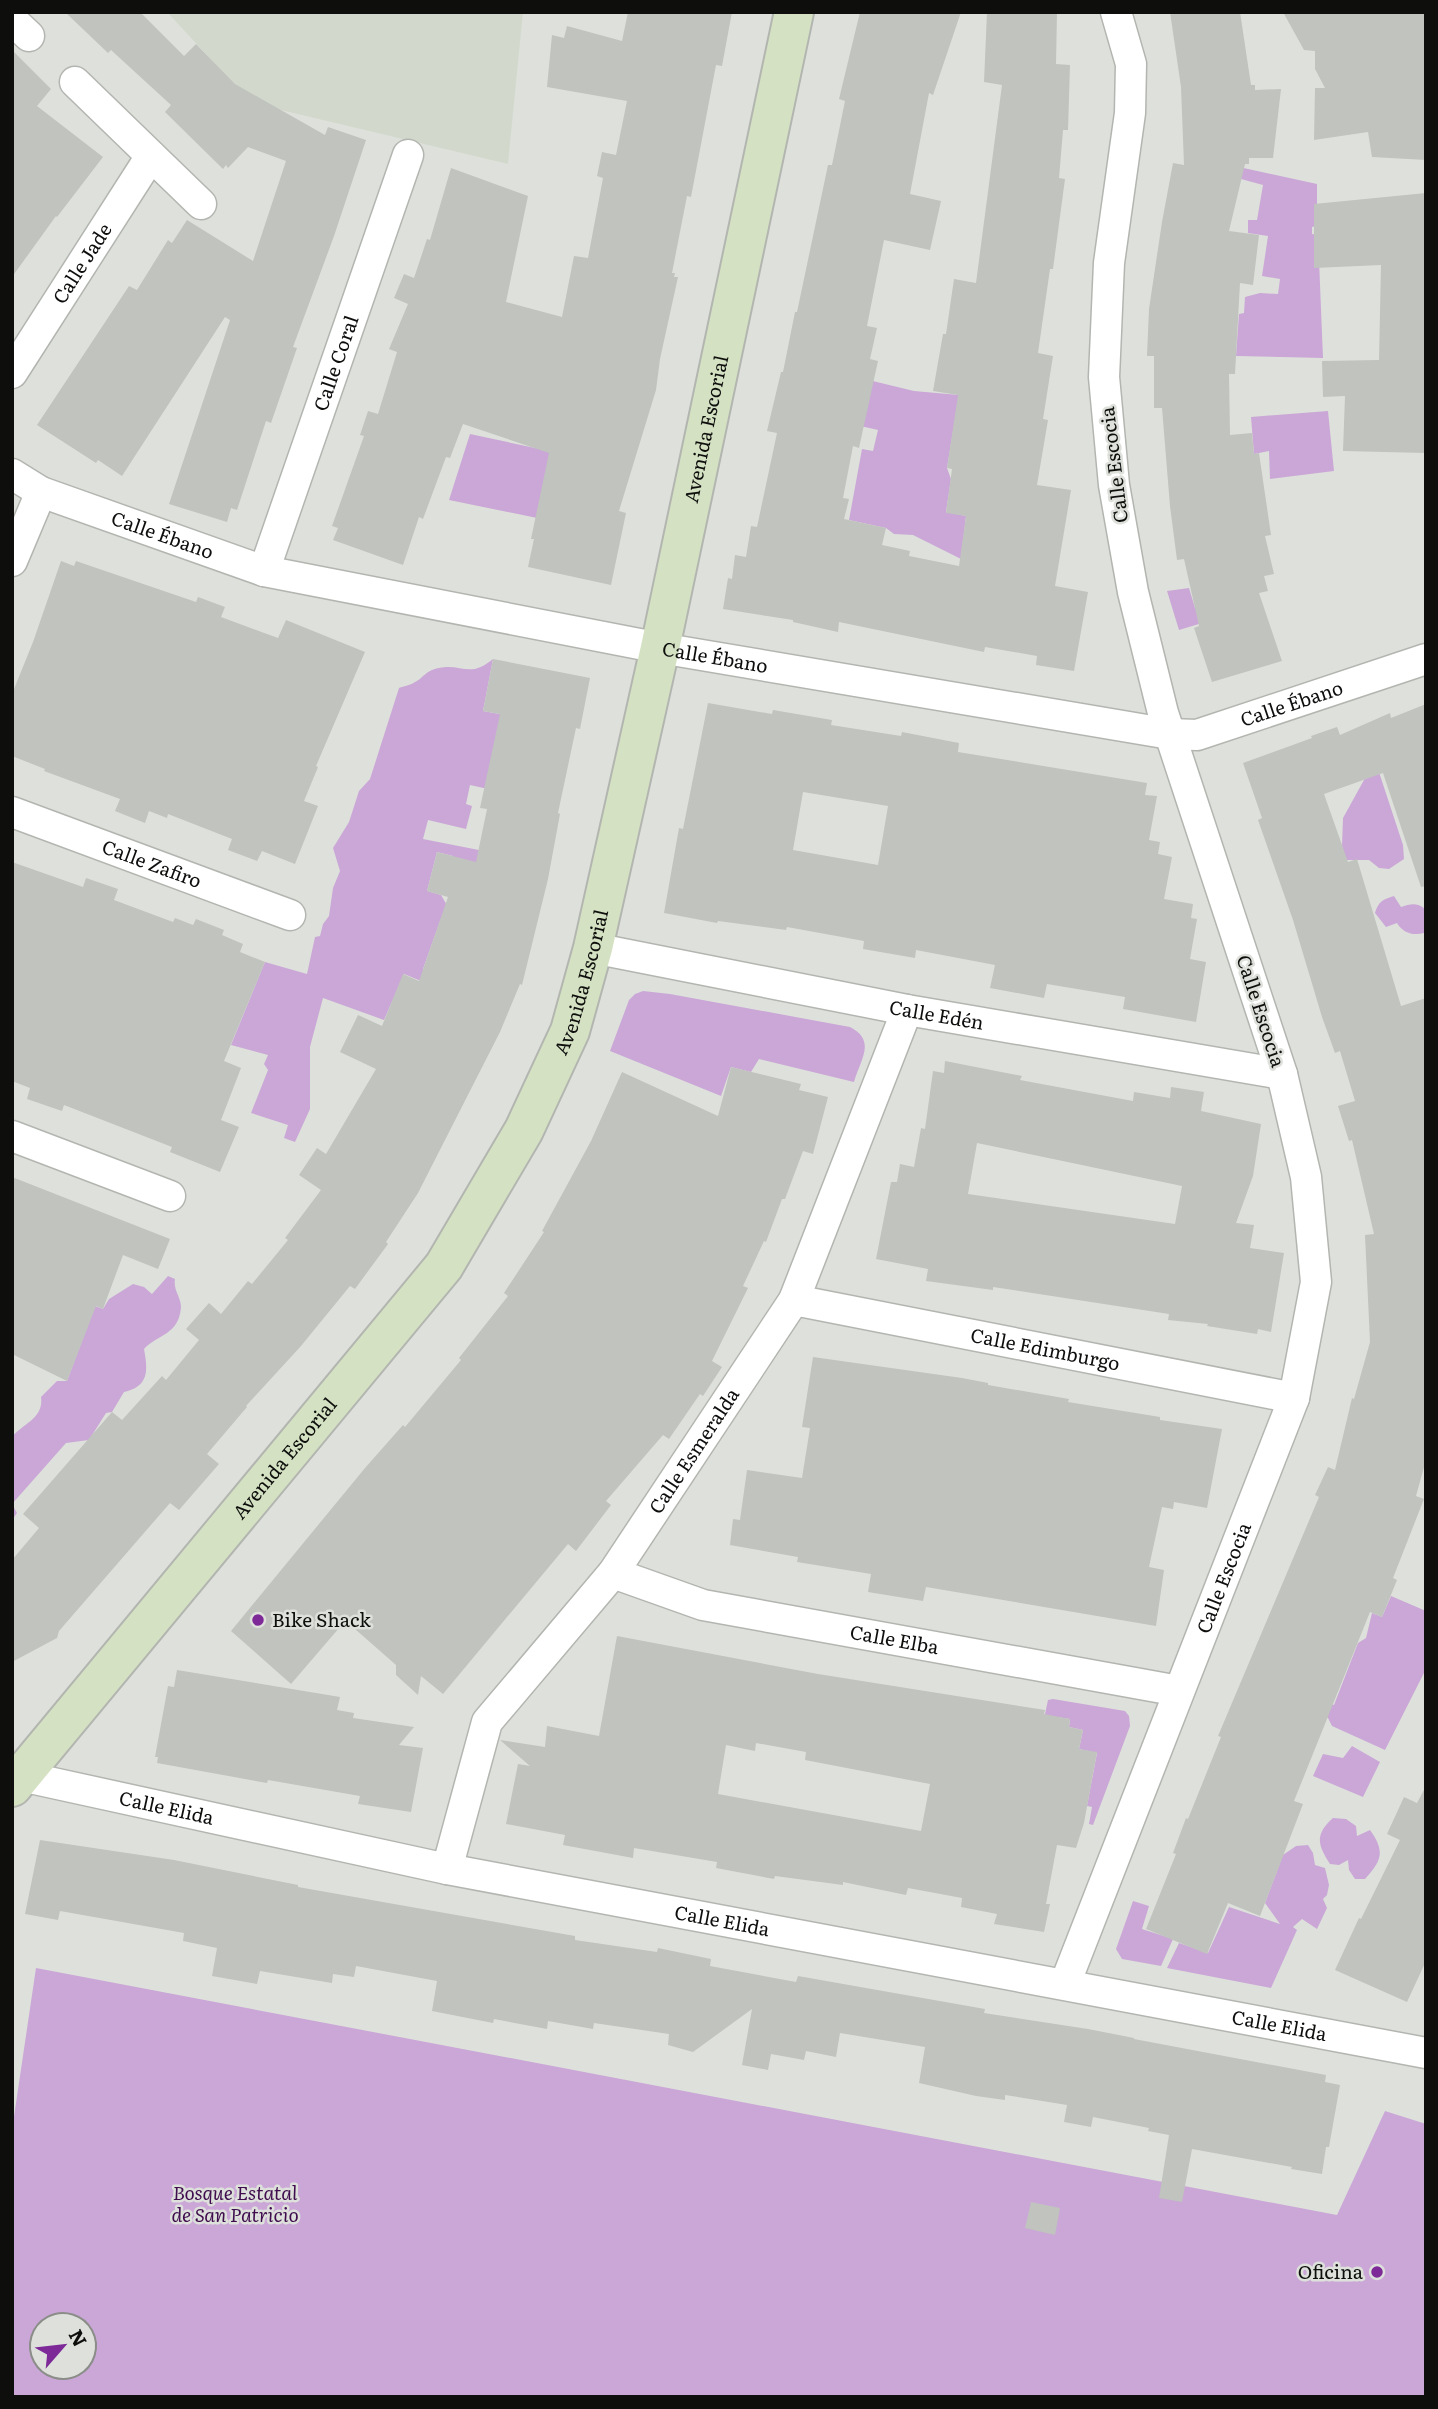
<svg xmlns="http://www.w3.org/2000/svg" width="1438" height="2409" font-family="Literata,serif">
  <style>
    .built { fill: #d2d9cc }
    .green { fill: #caa7d7; fill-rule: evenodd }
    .building { fill: #c0c3be; fill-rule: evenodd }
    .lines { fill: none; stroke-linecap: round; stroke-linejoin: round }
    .street-casing { stroke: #b3b6b0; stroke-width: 33 }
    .secondary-casing { stroke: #b3b6b0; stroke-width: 42 }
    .street { stroke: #fff; stroke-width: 30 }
    .secondary { stroke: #d4e1c2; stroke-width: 38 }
    .poi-dot { fill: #7d2998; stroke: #dee1db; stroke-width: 2.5 }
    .labels { text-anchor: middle; stroke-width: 5; stroke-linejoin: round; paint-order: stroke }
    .street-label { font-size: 19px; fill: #0e0f0d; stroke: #dee1db }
    .poi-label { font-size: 19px; fill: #0e0f0d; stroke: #dee1db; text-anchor: start }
    .park-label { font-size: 19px; font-style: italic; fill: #3f0d4e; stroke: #dee1db }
  </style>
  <rect width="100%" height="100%" fill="#dee1db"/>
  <path class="built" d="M167 12H523L508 164 268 107 243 94Z"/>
  <path class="green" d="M1198 158 1317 184V226L1312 227V234L1318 235 1323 358 1236 356 1239 314 1244 313 1245 297 1260 293 1278 294 1280 279 1262 276 1268 236 1248 233V220H1257L1263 185 1241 179Z
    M819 368 914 391 959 395 947 468 951 479 946 512 966 516 961 559 913 535 894 534 886 528 849 520 862 449 873 451 878 430 856 425Z
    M1328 411 1334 471 1270 479 1269 451 1254 454 1251 417Z
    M470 434 629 468 548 462 615 534 449 500Z
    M1189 588 1195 608 1210 604 1212 620 1179 630 1167 591Z
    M493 659 483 711 569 727 497 791 470 785 466 804 472 806 466 829 428 820 423 839 494 853 488 868 453 859V856L437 852 427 891 441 895 448 907 440 921 423 969 508 999 484 1007 404 974 384 1020 323 998 310 1047V1109L295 1142 284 1138 288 1125 251 1113 268 1070 264 1064 268 1055 231 1045 265 962 307 974 315 937 320 936 323 924 329 916 333 888 340 871 333 848 349 822 359 791 370 779 399 688C404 686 411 685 415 682 424 678 424 671 439 668 462 663 469 679 493 659Z
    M1375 760 1403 845 1404 859 1389 869 1379 868 1369 860H1345L1342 846 1343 818Z
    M1394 896 1401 907C1410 904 1417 902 1425 909L1424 933C1413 936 1403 933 1397 923L1386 927 1375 913C1378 902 1383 899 1394 896Z
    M643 991 670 994 850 1027C877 1041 860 1060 854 1082L759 1059 751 1072 731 1067 721 1096 610 1051 629 1000 635 994Z
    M168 1276 175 1279C173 1290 181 1297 181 1307 179 1335 158 1334 144 1349 148 1371 149 1386 124 1392L112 1412 106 1413 89 1440 66 1443 12 1504 17 1513 12 1520V1437C24 1423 44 1418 41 1397L57 1381H67L95 1306 103 1309 109 1299 133 1284 144 1287 152 1294Z
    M1391 1596 1426 1611V1669L1385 1750 1332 1726 1328 1718 1267 1693 1273 1680 1334 1705 1358 1643 1366 1638 1372 1613 1382 1617Z
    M1053 1699 1125 1711 1129 1716 1130 1726 1093 1825 1089 1824 1092 1807 1087 1806 1097 1753 1079 1749 1083 1730 1069 1727 1070 1719 1050 1716 1042 1728 1048 1700Z
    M1352 1746 1380 1762 1363 1797 1313 1776 1323 1754 1343 1758Z
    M1333 1818 1346 1819 1356 1826 1357 1836 1370 1830C1386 1852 1381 1861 1365 1879H1355L1349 1870 1348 1860 1339 1865 1330 1864C1318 1845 1314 1835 1333 1818Z
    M1308 1845 1313 1853 1315 1865 1325 1868 1329 1885 1327 1895 1323 1899 1327 1908 1317 1929 1302 1919 1293 1927 1297 1930 1271 1988 1167 1968 1179 1943 1208 1953 1229 1907 1280 1924 1265 1903 1283 1855 1296 1846Z
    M1133 1901 1149 1906 1142 1929 1173 1939 1161 1966 1122 1959 1116 1949Z
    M36 1968 1337 2215 1385 2111 1426 2124V2397H12V2130ZM42 2325H84V2367H42Z"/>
  <path class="building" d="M65 12H140L184 56 196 44 235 84 325 135 328 127 366 140 334 236 293 347 297 348 271 423 266 421 237 510 231 508 227 522 169 504 230 320 225 317 122 476 98 460 96 463 37 425 129 286 137 290 168 240 172 243 187 220 253 261 286 161 248 147 228 168 226 165 223 169 165 112 171 105 111 50 108 53Z
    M628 12H732L722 66 716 65 691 197 687 196 672 273H675L674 277H678L660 359 656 390 619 511 626 513 611 585 528 567 534 539H531L549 453 463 424 450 458 446 457 423 519 419 517 403 565 333 540 338 528 332 526 364 436 360 435 368 411 378 414 397 352 389 349 408 304 394 298 404 274 414 278 427 239 430 240 451 168 528 196 506 302 562 317 574 256 588 258 603 178 597 176 602 152 616 155 627 101 547 87 552 35 564 38 567 26 622 41Z
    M860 12H961L933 95 929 93 910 194 941 201 930 250 884 240 867 326 877 328 870 359 878 361 859 448 853 446 843 498 849 499 844 519 886 528 882 545 910 551 909 556 959 566 966 516 946 513 952 469 947 468 958 395 933 391 943 334H946L954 279 976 283 1002 85 984 82 987 12H1057L1056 64 1070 65 1068 130H1063L1059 178 1065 179 1053 269H1050L1038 353 1053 356 1043 419 1048 420 1037 485 1071 490 1055 586 1088 592 1074 671 1036 665 1037 656 985 647 984 652 839 622 838 632 793 622V620L723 609 728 578 732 579 735 555 746 557 751 526 757 527 777 433 767 431 781 372H783L795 312H797L828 165H832L845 101 839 99Z
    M1170 12H1240L1251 85H1255V90L1281 89 1273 158H1249V164H1245L1229 231 1259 235 1253 285 1240 283 1235 374H1229L1230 435 1252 433 1254 454 1259 453 1271 535 1265 536 1274 574 1264 576 1268 591 1259 593 1282 661 1212 682 1194 628 1199 626 1184 559 1177 560 1170 506 1162 408H1154V356H1147L1149 309 1162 222 1173 163 1184 165 1181 87Z
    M1283 12H1426V160L1372 157 1368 132 1314 140 1315 88H1325L1315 69V51L1304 50Z
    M12 50 51 89 37 106 103 157 57 217 56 216 12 277Z
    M1426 193V453L1343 451 1345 396 1323 397 1322 361 1379 360 1381 265 1314 268V204Z
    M61 561 74 566 76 561 196 602 198 597 225 607 221 617 278 638 286 620 365 652 316 766 318 767 304 801 318 806 295 864 262 851 257 861 228 850 232 839 168 814 167 818 149 811 145 823 115 811 120 799 44 771 45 769 12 756V694L33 642Z
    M493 659 590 678 580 729 576 728 558 813 560 814 548 879 522 985 520 984 500 1032 418 1193 386 1242 388 1244 355 1289 350 1286 301 1346 246 1406 247 1407 207 1454 219 1464 179 1510 170 1503 59 1631 57 1638 12 1662V1560L39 1528 23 1514 112 1412 122 1420 162 1376 166 1380 199 1340 186 1329 209 1303 221 1314 248 1281 252 1284 288 1240 285 1238 321 1190 299 1175 317 1148 326 1154 376 1069 340 1052 358 1015 382 1026 403 974 419 981 448 897 427 891 437 852 476 862 487 809 480 808 500 714 483 711Z
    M708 703 772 714 773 710 832 720 831 725 901 736 902 732 959 743 958 752 1147 783 1145 795 1157 796 1149 840 1160 842 1158 854 1172 857 1164 899 1193 904 1191 918 1197 919 1190 959 1206 962 1196 1022 1123 1009 1125 997 1047 984 1044 998 990 988 995 965 916 950 915 958 863 949 864 941 787 927 786 930 718 921 717 923 664 913 679 828 683 829ZM803 792 888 806 878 865 793 850Z
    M1426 704V886L1421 887 1383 773 1324 794 1348 862 1357 859 1401 1006 1426 998V1460L1416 1496 1424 1499 1393 1578 1397 1580 1382 1617 1370 1612 1294 1801 1303 1804 1260 1916 1228 1903 1207 1954 1146 1929 1176 1854 1173 1853 1186 1818 1188 1819 1221 1737 1218 1736 1319 1497 1315 1495 1328 1467 1335 1470 1352 1398 1354 1399 1370 1342 1365 1235 1374 1234 1352 1140 1349 1141 1338 1106 1355 1101 1340 1051 1335 1053 1322 1017 1293 920 1258 820 1262 818 1243 763 1312 738 1311 736 1337 727 1340 735 1390 713 1391 718Z
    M12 862 83 887 86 878 118 889 114 900 173 922 175 918 193 925 196 919 224 930 222 935 243 944 240 952 265 962 224 1061 241 1068 221 1120 239 1127 220 1172 170 1152 172 1147 64 1105 62 1111 27 1099 30 1088 12 1081Z
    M945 1061 1022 1076 1020 1080 1133 1101 1134 1092 1170 1098 1171 1087 1204 1092 1201 1111 1261 1124 1253 1176 1236 1223 1254 1225 1250 1248 1284 1253 1271 1332 1258 1329 1257 1334 1207 1326 1208 1324 1168 1320 1169 1314 993 1287V1290L926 1281 928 1269 876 1259 891 1182H897L900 1164 914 1167 921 1128 925 1129 933 1071 944 1073ZM977 1143 1182 1186 1175 1224 968 1194Z
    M731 1067 801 1084 799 1090 828 1097 813 1154 803 1151 785 1199H782L766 1242 764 1241 743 1286 748 1288 712 1361 722 1367 703 1396 700 1394 669 1439 663 1435 606 1501 611 1505 576 1551 568 1544 443 1694 421 1676 418 1695 396 1675V1665L347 1622 341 1628 340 1627 291 1684 231 1631 365 1468 403 1425 405 1427 461 1360 459 1358 508 1296 504 1293 544 1232 542 1231 591 1141 622 1072 718 1116Z
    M12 1177 170 1239 158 1269 123 1255 103 1309 96 1306 67 1381 12 1354Z
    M813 1357 962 1378 988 1383V1385L1069 1399 1068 1402 1160 1417V1420L1222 1429 1207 1508 1174 1502 1173 1509 1162 1507 1149 1567 1164 1570 1156 1626 926 1587 923 1601 868 1592 871 1574 797 1562 798 1557 730 1545 733 1519 740 1520 747 1470 802 1478 810 1428 802 1427Z
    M617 1636 818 1674 1045 1710 1044 1714 1070 1719 1069 1727 1083 1730 1079 1749 1097 1752 1084 1823 1076 1848 1057 1845 1046 1904H1050L1044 1932 994 1924 997 1914 961 1907 962 1898 908 1888 906 1895 843 1882V1885L775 1876 774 1879 716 1868 717 1862 634 1848 633 1858 563 1845 565 1835 506 1824 518 1764 530 1766 500 1740 545 1747 547 1726 599 1736ZM756 1743 806 1752 805 1760 930 1784 921 1831 718 1794 726 1745 755 1751Z
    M177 1670 340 1697 337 1710 354 1713 353 1718 414 1727 399 1745 423 1748 411 1812 358 1804 360 1796 268 1780 267 1783 157 1763 158 1757H155L168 1686 174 1687Z
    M1426 1786V1961L1407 2002 1335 1970 1359 1918 1361 1919 1400 1840 1387 1834 1404 1797 1417 1803Z
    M40 1840 174 1860 298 1885V1887L575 1936V1940L657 1952 658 1948 711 1959 710 1966 796 1982 798 1976 985 2009 984 2013 1088 2029 1134 2038V2039L1326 2075 1325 2082 1340 2085 1329 2147H1326L1322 2174 1291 2169 1292 2167 1192 2149 1182 2202 1159 2198 1169 2135 1148 2131 1149 2128 1093 2117 1091 2127 1064 2122 1067 2105 1005 2095V2100L976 2096 919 2083 925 2047 840 2033 836 2057 806 2051 804 2060 771 2054 768 2070 742 2065 752 2009 693 2052 668 2045 669 2034 594 2023 593 2029 548 2021 547 2029 494 2019 493 2023 432 2011 437 1981 356 1966 354 1977 333 1974 332 1983 260 1971 257 1984 212 1976 217 1948 183 1941 184 1933 60 1911 58 1920 25 1914Z
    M1031 2202 1060 2208 1055 2235 1025 2228Z"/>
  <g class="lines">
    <g class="street-casing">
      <g id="street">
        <path d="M12 20 29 36"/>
        <path d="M75 82 201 204"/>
        <path id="s1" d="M12 373 151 156"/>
        <path id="s2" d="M12 474 41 492 264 571 660 648 1170 734 1197 735 1426 659"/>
        <path d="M12 561 41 492"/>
        <path id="s3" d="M264 571 408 155"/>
        <path id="s4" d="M12 812 290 915"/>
        <path id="s5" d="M593 948 907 1010 1282 1074"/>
        <path d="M12 1136 170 1196"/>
        <path id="s6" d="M794 1300 1294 1398"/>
        <path id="s7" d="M613 1573 703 1605 1179 1691"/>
        <path id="s8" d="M21 1776 447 1869 1426 2053"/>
        <path id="s9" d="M447 1869 487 1722 613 1573 794 1300 907 1010"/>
        <path id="s10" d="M1065 1984 1294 1398 1316 1282 1306 1177 1282 1074 1163 713 1133 592 1114 485 1104 377 1109 263 1130 113 1131 64 1116 12"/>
      </g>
    </g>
    <g class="secondary-casing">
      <g id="secondary">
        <path id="s11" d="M12 1787 444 1266 524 1130 570 1031 593 948 660 648 794 12"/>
      </g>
    </g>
    <use href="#street" class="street"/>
    <use href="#secondary" class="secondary"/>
  </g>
  <g class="poi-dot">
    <circle cx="258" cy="1620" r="7"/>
    <circle cx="1377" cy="2272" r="7"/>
  </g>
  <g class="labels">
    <g class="street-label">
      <text dy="7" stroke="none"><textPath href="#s1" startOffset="130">Calle Jade</textPath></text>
      <text dy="7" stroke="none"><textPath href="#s3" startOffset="220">Calle Coral</textPath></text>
      <text dy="7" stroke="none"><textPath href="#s11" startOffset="1561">Avenida Escorial</textPath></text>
      <text transform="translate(1114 465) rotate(-97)" y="7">Calle Escocia</text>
      <text dy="7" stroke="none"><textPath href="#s2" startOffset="163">Calle Ébano</textPath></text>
      <text dy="7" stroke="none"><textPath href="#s2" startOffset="730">Calle Ébano</textPath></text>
      <text dy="7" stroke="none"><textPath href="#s2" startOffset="1318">Calle Ébano</textPath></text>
      <text dy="7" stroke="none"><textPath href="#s4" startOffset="149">Calle Zafiro</textPath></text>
      <text dy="7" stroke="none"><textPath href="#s11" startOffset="994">Avenida Escorial</textPath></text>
      <text transform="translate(1261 1011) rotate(72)" y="7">Calle Escocia</text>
      <text dy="7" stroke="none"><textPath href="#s5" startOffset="350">Calle Edén</textPath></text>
      <text dy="7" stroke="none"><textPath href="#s6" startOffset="256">Calle Edimburgo</textPath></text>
      <text dy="7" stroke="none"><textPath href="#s9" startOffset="494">Calle Esmeralda</textPath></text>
      <text dy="7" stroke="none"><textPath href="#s11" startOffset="427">Avenida Escorial</textPath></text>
      <text dy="7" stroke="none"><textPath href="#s10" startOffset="436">Calle Escocia</textPath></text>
      <text dy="7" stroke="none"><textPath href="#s7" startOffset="290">Calle Elba</textPath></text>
      <text dy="7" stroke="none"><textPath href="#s8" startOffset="149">Calle Elida</textPath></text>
      <text dy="7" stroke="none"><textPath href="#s8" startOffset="716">Calle Elida</textPath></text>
      <text dy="7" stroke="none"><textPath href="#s8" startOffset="1283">Calle Elida</textPath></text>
    </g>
    <g class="poi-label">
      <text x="272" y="1627">Bike Shack</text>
      <text x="1363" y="2279" text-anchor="end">Oficina</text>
    </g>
    <g class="park-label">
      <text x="235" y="2200">Bosque Estatal<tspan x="235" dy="22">de San Patricio</tspan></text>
    </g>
  </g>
  <rect width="1438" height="2409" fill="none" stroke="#0e0f0d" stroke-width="28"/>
  <g transform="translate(63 2346) rotate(62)"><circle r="33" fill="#dee1db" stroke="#8b8d89" stroke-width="2"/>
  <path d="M0-5L12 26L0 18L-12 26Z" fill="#7d2998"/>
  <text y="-10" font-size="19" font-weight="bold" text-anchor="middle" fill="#0e0f0d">N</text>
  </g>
</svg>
